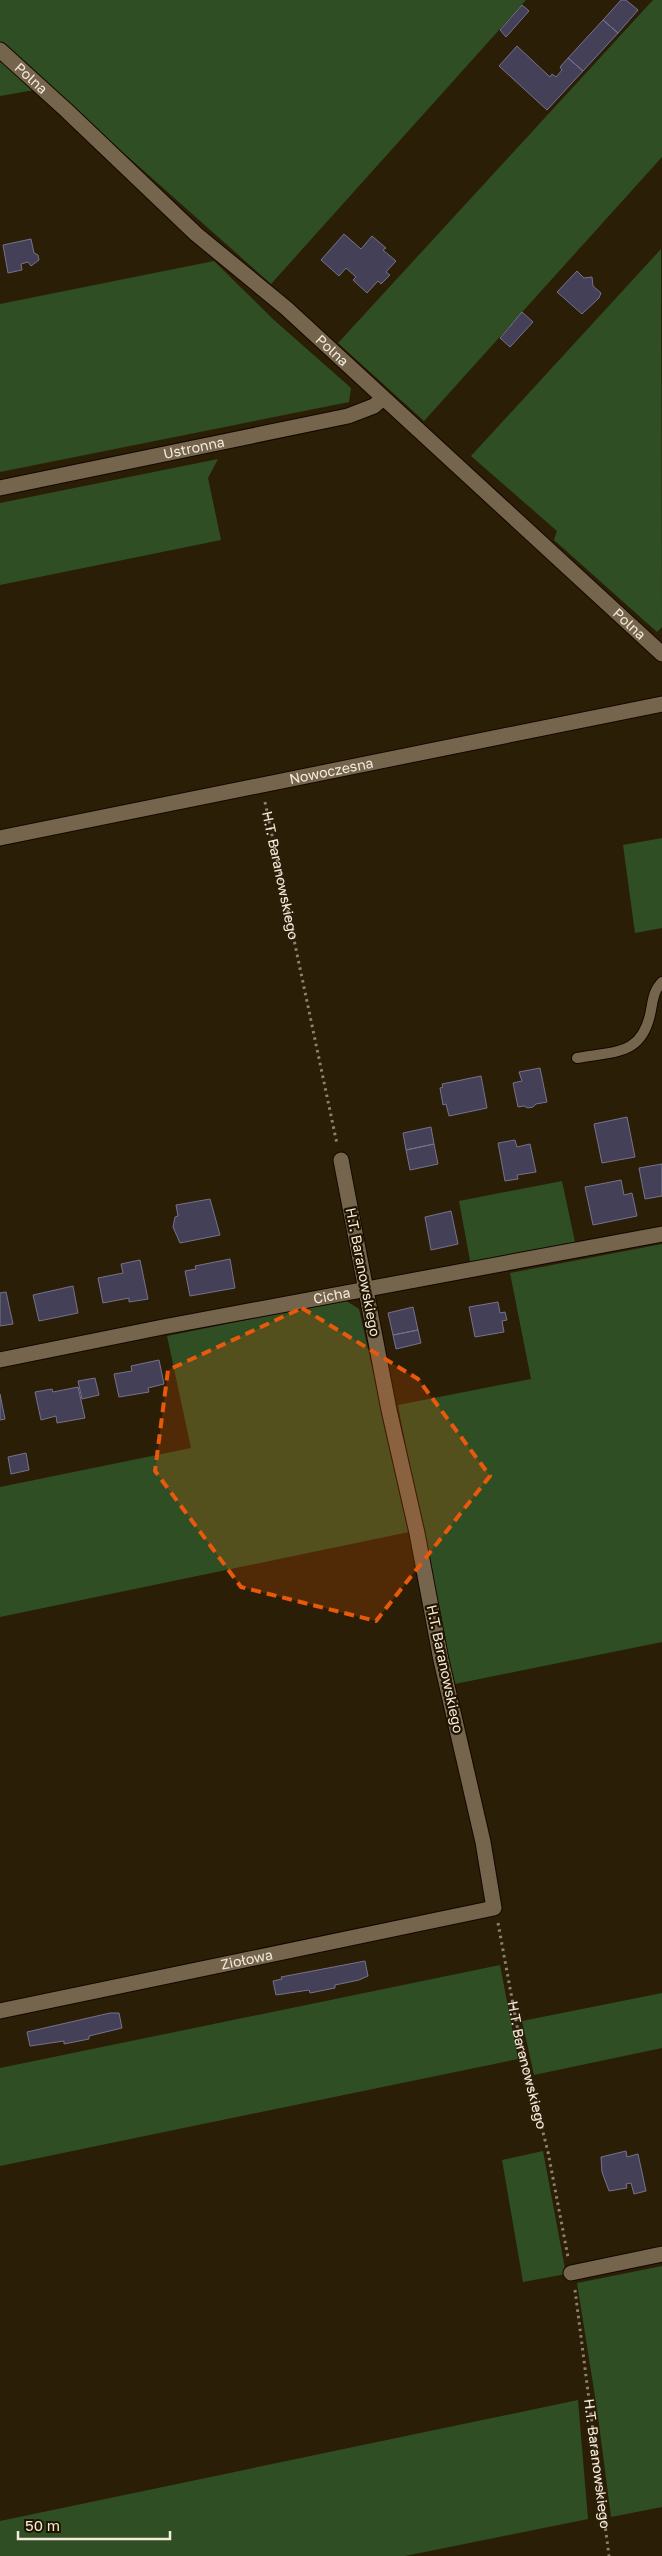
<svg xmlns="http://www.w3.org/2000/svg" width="662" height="2556" font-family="'Golos Text',sans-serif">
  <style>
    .green { fill: #2f4e24 }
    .building { fill: #434058; stroke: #76728e }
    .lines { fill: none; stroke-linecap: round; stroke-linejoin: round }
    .service-casing { stroke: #130700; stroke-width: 12 }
    .minor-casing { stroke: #130700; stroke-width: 17 }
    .path { stroke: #8d826f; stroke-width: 3; stroke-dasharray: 2.5 4; stroke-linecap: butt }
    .service { stroke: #75654d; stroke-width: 10 }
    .minor { stroke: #75654d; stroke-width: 15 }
    .marked { fill: #e8590c; fill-opacity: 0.2; stroke: #e8590c; stroke-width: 4; stroke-dasharray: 10 6; stroke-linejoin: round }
    .labels { text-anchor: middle; stroke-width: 4.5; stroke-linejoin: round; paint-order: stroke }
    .street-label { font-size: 14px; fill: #f4ebdd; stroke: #211500 }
  </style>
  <rect width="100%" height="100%" fill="#2b1e07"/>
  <path class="green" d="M0 0H526L271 284 0 43Z
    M653 0H662V157L424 421 338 343Z
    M0 55 40 89 0 96Z
    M661 249 662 627 657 632 554 540 557 531 471 456Z
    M214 261 274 320 351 388 349 402 0 472V304Z
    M218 459 208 478 221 540 0 585V503Z
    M662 838V928L635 933 623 845Z
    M562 1181 575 1242 573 1247 471 1266 459 1201Z
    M662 1244V1642L455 1684 445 1652 398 1405 531 1379 510 1273Z
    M345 1300 359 1309 409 1532 0 1617V1487L191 1448 167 1336Z
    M500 1965 518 2059 0 2166V2068Z
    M662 1993V2048L534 2075 522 2021Z
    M543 2151 566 2274 523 2282 502 2160Z
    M662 2266V2507L611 2517 597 2409 577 2283Z
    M578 2400 588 2519 405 2556H0V2521Z"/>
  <path class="building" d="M621 0H626L638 10 618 33 603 20Z
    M522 5 529 11 506 37 500 30Z
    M603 20 618 33 583 71 568 58Z
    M517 46 550 77 552 74 556 77 562 70 560 67 568 58 583 71 547 110 499 66Z
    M344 234 361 249 372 236 386 248 383 250 396 261 386 272 390 275 381 284 378 281 367 293 353 280 356 277 346 268 339 276 321 260Z
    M31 239 34 253 38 255 39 260 31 266 28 262 21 264 22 270 8 273 3 245Z
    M577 271 584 278 592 277 593 286 601 293 599 298 582 314 557 292Z
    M522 312 533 322 510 347 500 338Z
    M540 1068 547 1102 536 1104 533 1107 528 1108 524 1106 518 1107 513 1083 522 1081 519 1072Z
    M481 1076 487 1108 449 1116 446 1104 443 1105 440 1088 443 1087 442 1084Z
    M627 1117 635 1157 602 1163 594 1124Z
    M431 1127 434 1144 406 1150 403 1133Z
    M515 1140 517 1147 530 1144 536 1172 517 1175 518 1179 505 1181 498 1143Z
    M434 1144 438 1164 410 1170 406 1150Z
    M662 1164V1196L645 1199 639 1168Z
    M621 1180 624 1195 632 1193 637 1216 593 1225 585 1187Z
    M210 1199 220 1235 180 1243 173 1227 175 1217 178 1216 176 1205Z
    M451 1211 458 1244 431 1250 425 1217Z
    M230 1259 235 1288 190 1296 185 1271 196 1269 195 1266Z
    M140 1260 148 1299 129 1302V1298L103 1303 98 1278 123 1273 121 1264Z
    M73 1286 78 1313 39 1321 33 1295Z
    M6 1292 13 1324 0 1326V1293Z
    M498 1302 500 1313 505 1312 507 1320 502 1321 504 1332 475 1337 469 1307Z
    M413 1307 418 1330 393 1335 388 1313Z
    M418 1330 421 1343 396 1349 393 1335Z
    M159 1360 164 1384 148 1388 149 1392 119 1397 114 1374 132 1371 131 1366Z
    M95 1378 99 1395 82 1399 78 1381Z
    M78 1387 85 1418 57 1423 56 1416 41 1420 35 1392 52 1389 53 1392Z
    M0 1394 5 1419 0 1420Z
    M26 1453 29 1470 11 1474 8 1457Z
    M365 1961 368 1976 359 1980 335 1985V1988L310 1993 309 1990 276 1995 273 1981 282 1979 281 1977Z
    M110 2013H119L122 2028 89 2036V2039L64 2044V2041L30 2046 27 2032Z
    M626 2151 627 2157 638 2154 646 2191 634 2194 631 2183 626 2184 627 2188 609 2191 602 2172 601 2157Z"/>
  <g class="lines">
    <g class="service-casing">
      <path id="service" d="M577 1058C615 1051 643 1056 651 1010 653 999 654 990 662 982"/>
    </g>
    <g class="minor-casing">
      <g id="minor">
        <path id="s4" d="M0 50 66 110 196 234 286 308 662 654"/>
        <path id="s5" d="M0 488 348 416 374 406 383 398"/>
        <path id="s6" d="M0 838 662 704"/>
        <path id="s7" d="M0 1360 163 1327 662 1234"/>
        <path id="s8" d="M0 2011 494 1908 483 1842 441 1660 417 1533 389 1410 341 1160"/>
        <path d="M571 2273 662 2254"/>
      </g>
    </g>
    <g class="path">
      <path id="s1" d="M265 802 337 1144"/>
      <path id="s2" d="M498 1923 520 2042 548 2152 568 2257"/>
      <path id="s3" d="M575 2290 609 2556"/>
    </g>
    <use href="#service" class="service"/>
    <use href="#minor" class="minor"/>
  </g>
  <path class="marked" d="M302 1308 418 1379 490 1476 376 1621 241 1587 155 1471 168 1370Z"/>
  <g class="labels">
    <g class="street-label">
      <text dy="5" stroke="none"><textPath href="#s4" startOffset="42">Polna</textPath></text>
      <text dy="5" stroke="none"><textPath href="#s4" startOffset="448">Polna</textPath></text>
      <text dy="5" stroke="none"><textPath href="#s5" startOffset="198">Ustronna</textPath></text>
      <text dy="5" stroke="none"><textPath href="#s4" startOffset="852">Polna</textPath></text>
      <text dy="5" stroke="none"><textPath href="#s6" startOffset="338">Nowoczesna</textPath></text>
      <text dy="5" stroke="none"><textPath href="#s1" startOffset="75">H.T. Baranowskiego</textPath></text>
      <text transform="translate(363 1272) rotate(79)" y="5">H.T. Baranowskiego</text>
      <text dy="5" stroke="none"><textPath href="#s7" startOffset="338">Cicha</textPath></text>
      <text transform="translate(445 1669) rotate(78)" y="5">H.T. Baranowskiego</text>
      <text dy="5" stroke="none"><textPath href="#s8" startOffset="252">Ziołowa</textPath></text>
      <text dy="5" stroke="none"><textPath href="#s2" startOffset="145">H.T. Baranowskiego</textPath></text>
      <text dy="5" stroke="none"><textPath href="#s3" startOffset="175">H.T. Baranowskiego</textPath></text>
    </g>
  </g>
  <path d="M18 2531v8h152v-8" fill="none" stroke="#f4ebdd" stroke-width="2.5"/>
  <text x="25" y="2531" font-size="15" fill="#f4ebdd" stroke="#211500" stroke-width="4" paint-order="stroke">50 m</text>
</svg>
